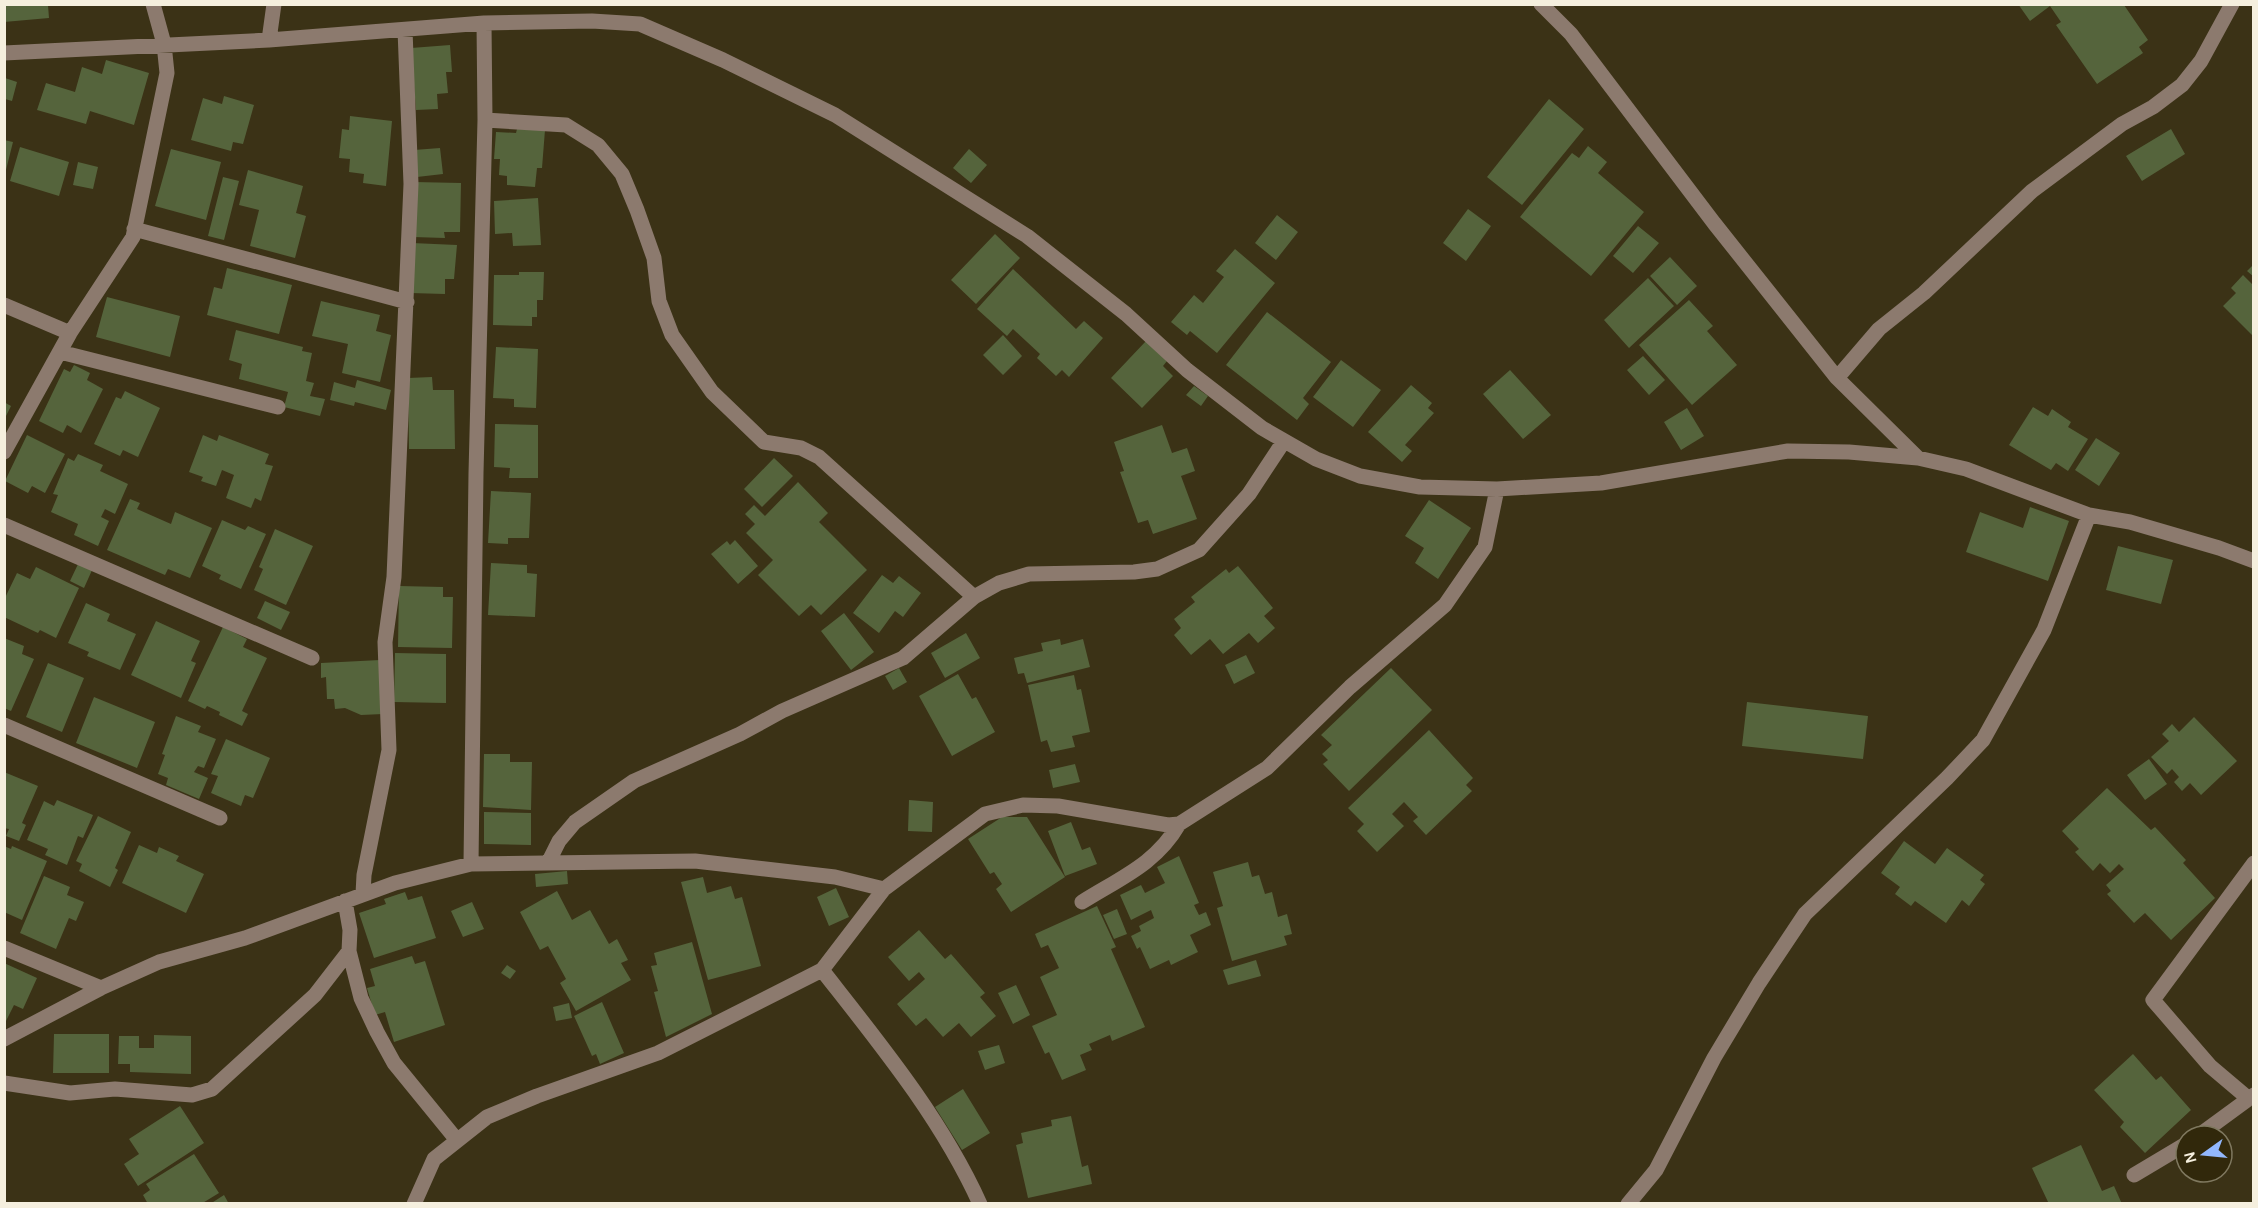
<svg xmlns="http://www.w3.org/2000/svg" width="2258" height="1208" font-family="Karla,sans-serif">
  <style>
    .building { fill: #55643c }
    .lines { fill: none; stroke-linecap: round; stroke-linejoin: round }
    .minor { stroke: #8c7a6e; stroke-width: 15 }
  </style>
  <rect width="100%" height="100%" fill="#3b3216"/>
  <path class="building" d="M2018 4 2124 5 2148 40 2139 47 2143 53 2097 84 2056 25 2061 22 2050 6 2030 21Z
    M4 5H48L49 18 4 22Z
    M450 45 452 72H446L448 93 437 94 438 109 416 110 411 48Z
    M106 60 149 73 134 125 90 111 86 124 37 110 46 83 75 92 82 67 102 74Z
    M5 78 17 82 12 101 5 99Z
    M224 96 254 105 243 144 233 142 231 151 191 140 203 98 222 104Z
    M1549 99 1584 129 1522 205 1487 177Z
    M350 116 392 121 386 186 363 183 364 174 349 172 350 159 339 158 342 129 349 130Z
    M517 129 545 130 542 168H537L535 187 507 185V176L499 175 500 159H494L496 132 516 133Z
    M2171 129 2185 154 2142 181 2126 156Z
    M4 140 13 142 5 174H4Z
    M1588 146 1607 162 1598 173 1644 212 1591 276 1520 217 1572 153 1579 158Z
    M20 147 69 162 59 196 10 181Z
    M440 148 443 174 417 177 414 150Z
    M171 149 221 162 206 220 155 206Z
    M969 149 987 165 971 183 953 168Z
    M78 162 98 167 93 189 73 185Z
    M248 170 303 186 296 213 306 216 295 258 250 246 259 210 239 205Z
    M223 177 239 181 224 240 208 236Z
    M414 182 461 183 460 232H444L445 238 413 237Z
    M538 198 541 245 513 246 512 233 495 234 494 201Z
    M1468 209 1491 226 1466 261 1443 243Z
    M1277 215 1298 232 1276 260 1255 243Z
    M1638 226 1659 243 1633 273 1613 256Z
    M995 234 1020 258 976 304 951 280Z
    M412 243 457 245 454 279H445V294L410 293Z
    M1235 249 1275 283 1217 353 1190 331 1187 335 1171 322 1194 295 1203 303 1224 277 1216 271Z
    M1670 257 1697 286 1677 305 1650 276Z
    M2254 264V277L2247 271Z
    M227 268 292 285 279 334 207 315 214 287 222 289Z
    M1013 269 1076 329 1084 321 1103 338 1069 377 1062 370 1056 376 1037 358 1040 354 1013 329 1007 336 977 309Z
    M519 272H544L543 300H537V317H532V326L493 325 494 275H519Z
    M2243 275 2254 286V337L2223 306 2236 293 2231 288Z
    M1648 278 1674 306 1629 348 1604 320Z
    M107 297 180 316 170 357 96 337Z
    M1689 300 1713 326 1707 331 1737 365 1692 405 1639 345Z
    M321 301 380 315 376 331 391 335 380 382 342 373 348 344 312 336Z
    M1267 312 1331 362 1303 398 1309 404 1297 420 1226 365Z
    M236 330 303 347 302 351 312 353 306 381 314 383 310 396 325 399 320 416 284 407 288 392 239 379 242 364 229 360Z
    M1003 335 1022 356 1003 375 983 355Z
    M1146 341 1167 361 1163 366 1173 376 1142 408 1111 378Z
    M496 347 538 349 536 408 514 407V399L493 398Z
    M1643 356 1665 380 1649 395 1627 370Z
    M1341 360 1381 390 1353 427 1313 397Z
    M74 365 90 373 87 380 103 389 81 433 67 425 63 433 39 421 64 369 70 372Z
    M1510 370 1551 415 1523 439 1483 394Z
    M432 377 433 390H454L455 449H409L408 378Z
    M357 380 391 390 386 410 355 402 354 406 330 400 334 382 355 388Z
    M1411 385 1432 403 1428 408 1434 413 1405 445 1412 451 1402 462 1368 432Z
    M1194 386 1208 396 1201 406 1186 395Z
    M125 391 160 408 138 457 123 450 120 456 94 444 116 397 121 399Z
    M4 402 11 406 4 420Z
    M2033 407 2048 416 2052 409 2071 422 2068 427 2088 439 2068 471 2056 463 2051 470 2009 445Z
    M1687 408 1704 436 1681 450 1664 422Z
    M495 424 538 425V478H509L510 468 494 467Z
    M1162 425 1172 453 1187 448 1195 471 1181 476 1197 519 1153 534 1148 520 1138 523 1120 472 1124 471 1114 442Z
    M27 435 65 454 45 493 32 486 28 493 5 481Z
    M203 435 217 441 219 435 269 454 265 464 273 466 261 501 255 498 251 508 226 498 234 475 222 470 216 486 201 481 203 477 189 472Z
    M2096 438 2120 453 2099 486 2075 470Z
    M78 454 103 465 100 471 128 484 115 514 105 509 101 517 109 521 98 546 74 535 78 524 51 512 58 495 53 494 68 458 74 461Z
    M774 458 793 476 762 507 744 489Z
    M798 482 828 513 819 522 867 570 821 615 811 605 799 616 758 575 773 560 746 533 755 524 745 514 754 505 765 516Z
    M491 491 531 493 529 538H508V544L488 543Z
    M130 499 140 503 137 509 171 524 175 512 212 528 190 578 168 569 165 575 107 550Z
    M1429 500 1471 528 1438 579 1415 563 1424 548 1405 536Z
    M2030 507 2069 521 2048 581 1966 552 1980 512 2023 528Z
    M222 520 245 530 248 526 266 534 241 589 219 579 221 575 202 566Z
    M275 529 313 546 286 605 254 590 263 569 259 567Z
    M735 540 758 566 738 584 711 554 727 541 730 545Z
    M2118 546 2173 560 2161 604 2106 590Z
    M79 562 93 568 84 588 70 581Z
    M491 563 527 565V573L537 574 535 617 488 615Z
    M1238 566 1273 608 1264 616 1275 628 1258 643 1249 633 1223 654 1210 639 1191 655 1174 635 1181 628 1174 619 1195 602 1191 597 1226 569 1229 573Z
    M36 567 79 588 56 638 40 630 38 633 4 617V600L17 573 30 579Z
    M882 575 893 583 899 576 921 593 903 617 895 611 879 633 853 613Z
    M399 586 443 587V597H453L452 648 398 647Z
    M265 601 290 612 281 630 257 618Z
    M86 603 110 614 107 621 136 634 120 670 87 656 89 652 68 643Z
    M844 613 874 652 851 670 821 631Z
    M156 621 200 641 191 661 196 663 181 698 131 675Z
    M223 627 247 639 243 647 267 658 242 711 248 714 242 726 219 715 220 712 207 706 205 709 188 701Z
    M966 633 980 658 945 678 931 653Z
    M4 638 24 646 22 654 34 659 11 711 4 708Z
    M1060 639 1061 645 1083 639 1090 667 1027 683 1024 673 1018 674 1014 658 1043 651 1041 643Z
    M395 653 446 654V703L394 702Z
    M1246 655 1255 673 1234 684 1225 665Z
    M380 660 383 714 361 715 345 708 335 709 334 699H327L326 677 321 678V663Z
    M48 663 84 678 62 732 26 717Z
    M899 668 907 682 893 690 885 676Z
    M1391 668 1432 710 1349 791 1323 764 1328 760 1322 754 1332 745 1321 735Z
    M958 674 972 699 976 697 995 732 952 756 919 696Z
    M1074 675 1077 690 1081 689 1090 732 1072 736 1075 747 1051 752 1047 740 1041 742 1028 685Z
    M94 697 155 722 137 768 76 743Z
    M1747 702 1868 716 1863 759 1742 746Z
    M176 716 201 726 198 732 216 739 204 768 198 766 194 772 208 778 199 799 166 785 168 778 158 774 165 755 162 754Z
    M2194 717 2237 761 2201 795 2190 783 2182 791 2174 782 2179 777 2172 769 2167 774 2151 757 2169 741 2162 734 2172 724 2179 732Z
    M1429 730 1473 778 1466 785 1472 791 1426 835 1413 821 1418 817 1404 802 1392 814 1404 826 1377 852 1357 831 1364 824 1348 808Z
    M226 739 270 758 253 798 245 795 241 806 211 793 218 776 211 774Z
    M484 754H510V762H532L531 810 483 807Z
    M2149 759 2167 784 2145 800 2127 775Z
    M1075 764 1080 782 1053 788 1049 770Z
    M4 772 38 786 22 823 26 825 19 841 6 836 9 829 4 828Z
    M2107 788 2151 830 2155 827 2186 860 2183 863 2215 898 2171 940 2145 913 2134 923 2107 894 2111 891 2106 885 2124 869 2119 864 2110 873 2100 863 2093 871 2075 852 2079 849 2062 831Z
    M57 800 93 815 83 838 78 836 67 865 45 855 48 849 27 840 44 801 54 806Z
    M909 800 933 802 932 832 908 831Z
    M484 812 531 813V845L484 844Z
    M98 816 131 832 115 868 118 870 110 887 79 871 82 864 76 861Z
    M1002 817H1027L1065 877 1011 912 996 889 1002 884 994 872 990 874 968 839Z
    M1071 822 1082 850 1090 847 1097 864 1065 876 1048 831Z
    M1904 841 1935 864 1947 848 1984 875 1980 880 1985 884 1969 906 1962 900 1946 923 1915 901 1911 906 1895 894 1900 887 1881 873Z
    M139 845 157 853 159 847 179 856 176 861 204 874 186 913 122 883Z
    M4 846 11 849 12 846 47 861 22 920 4 912Z
    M1179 856 1199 903 1194 905 1199 915 1206 912 1211 925 1190 935 1198 952 1171 965 1169 960 1150 969 1140 947 1137 949 1131 936 1141 931 1139 926 1154 918 1151 910 1131 920 1120 895 1141 885 1145 893 1165 883 1157 867Z
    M1248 862 1252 877 1259 875 1265 894 1272 892 1278 917 1287 914 1292 934 1284 936 1287 945 1232 961 1217 908 1223 906 1213 872Z
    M567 871 568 884 536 887 535 874Z
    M44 876 70 887 67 895 84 902 76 921 69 918 56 949 20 933Z
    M703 877 707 893 731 886 735 899 742 897 761 966 708 980 681 882Z
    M836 888 849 917 829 926 817 897Z
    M557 891 572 920 590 910 609 944 617 939 628 960 621 963 631 980 576 1011 560 983 566 979 548 946 540 950 520 912Z
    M405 892 408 900 422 896 436 938 374 958 359 913 386 904 384 899Z
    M472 902 484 929 463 937 451 911Z
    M1097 906 1116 947 1111 949 1145 1027 1112 1041 1110 1035 1089 1044 1092 1050 1080 1055 1086 1070 1062 1080 1049 1052 1045 1054 1032 1026 1057 1015 1040 977 1059 968 1048 945 1041 948 1035 934Z
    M1117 909 1127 934 1114 939 1103 915Z
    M919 930 945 959 951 954 985 993 980 997 996 1016 971 1037 959 1023 943 1037 926 1018 916 1026 897 1004 925 979 919 972 909 981 888 957Z
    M692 942 712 1014 666 1037 654 992 658 991 651 966 657 965 654 953Z
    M412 956 415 964 425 961 445 1025 394 1042 385 1012 375 1015 367 988 375 986 370 969Z
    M1256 960 1261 976 1228 985 1223 970Z
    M4 963 37 978 23 1009 14 1005 4 1025Z
    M507 965 516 971 510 979 501 973Z
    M1016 985 1030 1015 1013 1024 998 993Z
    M602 1002 624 1053 600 1064 596 1054 592 1056 574 1016Z
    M569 1003 572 1018 556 1021 553 1007Z
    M54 1034H109V1073H53Z
    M154 1035 191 1036V1074L130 1072V1064H118L119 1036H139V1048H154Z
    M999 1045 1005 1063 985 1070 978 1051Z
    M2133 1054 2156 1080 2161 1076 2191 1110 2145 1153 2120 1127 2124 1122 2094 1090Z
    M963 1089 990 1133 962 1150 935 1107Z
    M180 1106 204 1143 138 1186 124 1164 139 1154 129 1139Z
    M1071 1116 1082 1167 1088 1165 1092 1184 1028 1198 1016 1145 1023 1143 1021 1133 1052 1126 1051 1120Z
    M2081 1145 2102 1191 2114 1186 2122 1204H2049L2032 1168Z
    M194 1154 219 1193 201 1204H148L143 1195 150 1190 146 1184Z
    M224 1195 229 1204H210Z"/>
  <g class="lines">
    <path class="minor" d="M1541 4 1571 34 1714 223 1837 378 1918 458
      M269 40 274 4
      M4 53 269 40 484 23 592 21 640 24 723 60 835 115 1027 236 1126 314 1187 370 1262 428 1316 459 1360 476 1420 487 1497 489 1601 483 1788 451 1849 452 1918 458 1966 469 2089 515 2130 522 2219 548 2254 561
      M485 120 566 125 598 145 622 174 637 210 654 258 659 301 672 335 712 392 764 442 801 448 819 457 974 597
      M134 229 407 302
      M4 305 70 333
      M60 352 278 407
      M1837 378 1879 329 1924 293 2032 191 2122 124 2153 107 2182 85 2201 61 2232 4
      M4 452 70 333 133 237 167 73 164 44 153 4
      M4 525 312 658
      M4 725 220 818
      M548 863 559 841 575 822 634 781 740 734 782 711 903 658 974 597 999 583 1029 574 1134 572 1157 569 1199 550 1249 494 1284 441
      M471 864 476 473 485 120 484 23
      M363 894 364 875 389 750 385 642 394 577 411 184 405 30
      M345 901 350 930 349 951 361 998 377 1032 394 1063 456 1139
      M1082 902C1120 878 1156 864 1179 824
      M4 948 101 988
      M822 970C880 1044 941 1118 980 1204
      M4 1039 101 988 159 962 245 938 395 883 471 864 695 861 835 877 884 889
      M4 1083 70 1093 115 1089 192 1095 212 1089 315 995 349 951
      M2249 1099 2210 1066 2153 1000 2254 863
      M2198 1136 2254 1095
      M2134 1175 2186 1144
      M414 1204 434 1159 487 1117 537 1096 658 1053 822 970 884 889 985 814 1023 805 1058 806 1168 825 1179 824 1267 768 1350 687 1445 605 1485 547 1497 489
      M1628 1204 1656 1170 1714 1058 1759 983 1805 914 1947 778 1983 740 2044 630 2089 515"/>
  </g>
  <rect width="2258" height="1208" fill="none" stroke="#f5efde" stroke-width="12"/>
  <g transform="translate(2204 1154) rotate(255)"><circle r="28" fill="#31280b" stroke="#7f785f" stroke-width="1.5"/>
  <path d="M0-4.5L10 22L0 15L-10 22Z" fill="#92b7fd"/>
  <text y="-9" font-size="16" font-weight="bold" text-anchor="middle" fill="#f5efde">N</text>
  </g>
</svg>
